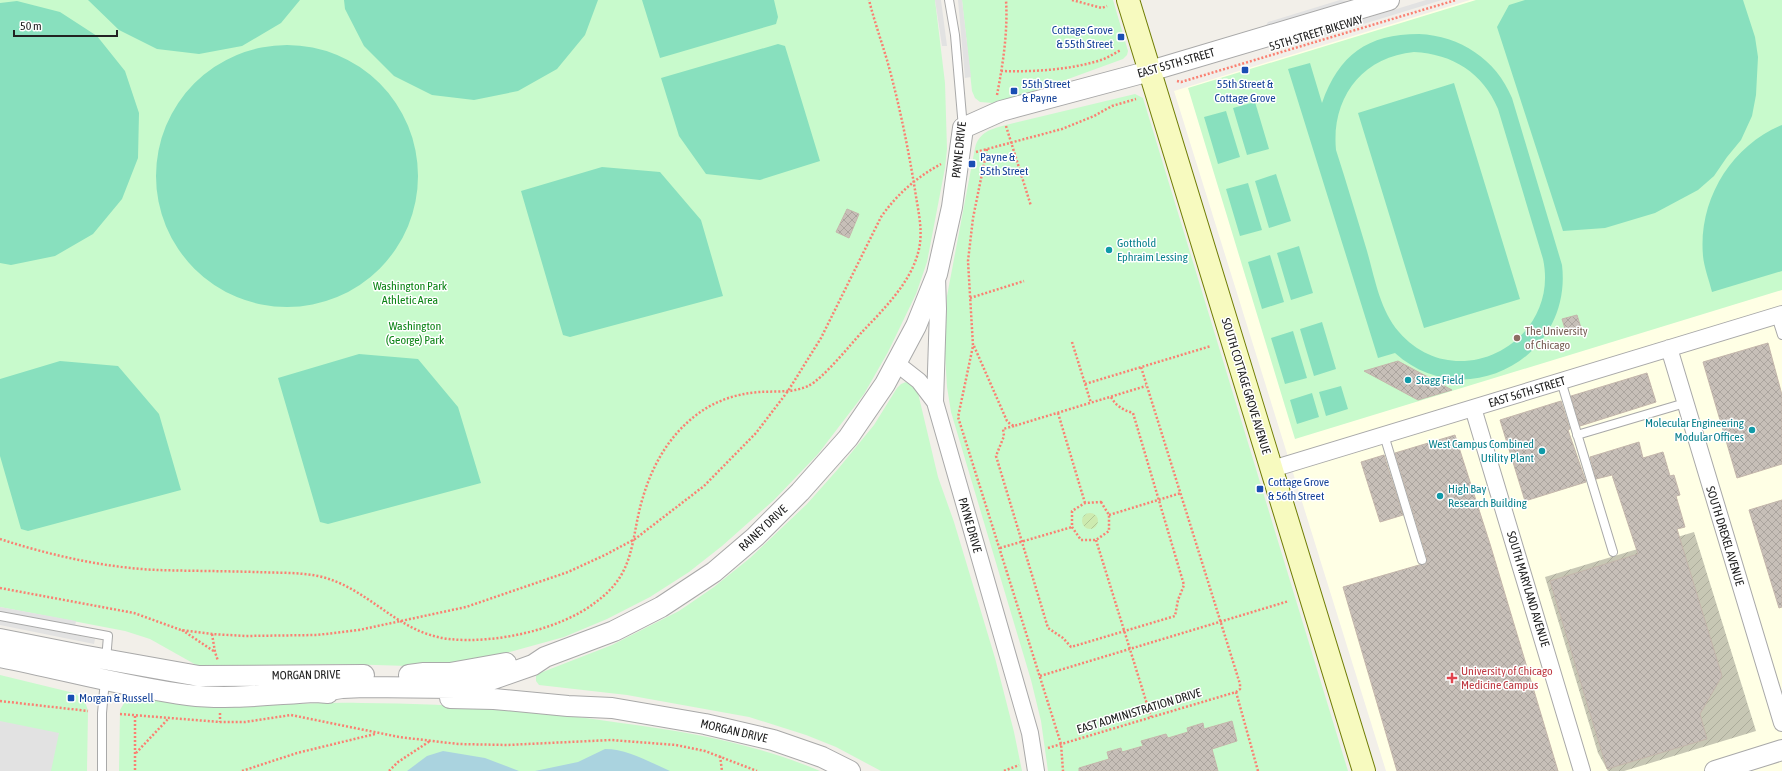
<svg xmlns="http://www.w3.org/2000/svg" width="1782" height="771" font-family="'Asap Condensed',sans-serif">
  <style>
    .education { fill: #ffffe5 }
    .construction { fill: url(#construction-furrows) }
    .park { fill: #c8facc }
    .garden { fill: url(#garden-furrows) }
    .pitch { fill: #88e0be; fill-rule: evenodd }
    .parking { fill: #e2e2e2 }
    .water { fill: #aad3df }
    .building { fill: url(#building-cross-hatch); stroke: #c4b6ab }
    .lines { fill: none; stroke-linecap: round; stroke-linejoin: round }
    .service-casing { stroke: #a9a9a9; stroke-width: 10 }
    .minor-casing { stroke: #a9a9a9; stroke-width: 18 }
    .tertiary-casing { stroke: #a9a9a9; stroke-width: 22 }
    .secondary-casing { stroke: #707d05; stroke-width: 24 }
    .path { stroke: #fa8072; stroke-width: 2.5; stroke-dasharray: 2 2; stroke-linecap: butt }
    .service { stroke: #fff; stroke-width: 8 }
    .minor { stroke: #fff; stroke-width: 16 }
    .tertiary { stroke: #fff; stroke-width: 20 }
    .secondary { stroke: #f7fabf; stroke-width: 22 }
    .transit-dot { fill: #1a4fb4; stroke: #fff; stroke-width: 1.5 }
    .culture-dot { fill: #0f9aa8; stroke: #fff; stroke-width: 1.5 }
    .education-dot { fill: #8d6e63; stroke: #fff; stroke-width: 1.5 }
    .health-dot { fill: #e0444e; stroke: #fff; stroke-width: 1.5 }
    .labels { text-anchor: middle; stroke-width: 3; stroke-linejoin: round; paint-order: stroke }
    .transit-label { font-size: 12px; fill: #164399; stroke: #fff; text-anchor: start }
    .street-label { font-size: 12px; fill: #222; stroke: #fff }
    .culture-label { font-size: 12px; fill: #0d838f; stroke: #fff; text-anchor: start }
    .park-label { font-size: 12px; fill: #0c8416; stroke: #fff }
    .education-label { font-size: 12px; fill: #785e54; stroke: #fff; text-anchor: start }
    .health-label { font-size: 12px; fill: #be3a42; stroke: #fff; text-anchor: start }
  </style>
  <defs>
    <pattern id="construction-furrows" width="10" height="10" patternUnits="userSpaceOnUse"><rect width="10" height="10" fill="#c7c7b4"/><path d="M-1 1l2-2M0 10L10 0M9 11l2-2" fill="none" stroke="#abab9a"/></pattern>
    <pattern id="garden-furrows" width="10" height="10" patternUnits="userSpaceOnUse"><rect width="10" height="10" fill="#cdebb0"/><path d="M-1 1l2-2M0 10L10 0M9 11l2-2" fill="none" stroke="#b0c997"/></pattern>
    <pattern id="building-cross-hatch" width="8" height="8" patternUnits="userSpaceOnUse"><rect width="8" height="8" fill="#c7bfb8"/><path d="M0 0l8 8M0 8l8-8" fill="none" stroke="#aba49e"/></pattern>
  </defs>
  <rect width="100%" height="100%" fill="#f2efe9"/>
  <path class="education" d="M1470 0H1782V771H1386L1174 91Z"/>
  <path class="construction" d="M1694 532 1756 731 1624 771H1608L1598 753 1545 577Z"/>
  <path class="park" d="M0 0H935L945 83 947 149 945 168 927 262 916 294 888 352 864 394 818 454 774 500 722 546 689 572 650 597 607 619 564 637 488 658 442 667 342 664 208 667 198 666 150 639 125 631 0 607Z
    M962 0H1113L1128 51 1127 55 1123 59 1038 90 993 103 980 102 975 98 972 91Z
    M1476 0H1782V290L1295 439 1188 88Z
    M1135 94 1143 98 1348 771H1048L1041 721 1031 680 951 412 947 387 945 354 947 296 975 148C979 132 991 129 1006 125Z
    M906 382 912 384 918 393 938 477 954 522 995 658 1014 732 1022 771H881L836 747 806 735 749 717 627 695 539 685 536 681V676L540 673 612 645 679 611 714 587 750 558 807 504 838 469 874 425 897 388 901 384Z
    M0 675 74 693C82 698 86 702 88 711L87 771H0Z
    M134 697C158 700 180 704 204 705 256 707 308 702 361 703 448 703 535 710 621 723 690 732 756 744 820 771H119L120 710C124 703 126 699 134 697Z"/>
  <path class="garden" d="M1082 521a8 8 0 1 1 16 0a8 8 0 1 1-16 0Z"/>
  <path class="pitch" d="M88 0H300L281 23 242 46 199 54 157 49 119 30Z
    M344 0H598L585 35 557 69 518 91 474 100 432 95 394 76 364 46 345 9Z
    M642 0H774L778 17 776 24 660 58Z
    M1525 0H1743L1755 37 1758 57 1756 95 1752 116 1741 140 1727 157 1714 176 1698 190 1655 213 1605 228 1563 231 1497 27 1509 5Z
    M17 1 60 12 97 36 125 71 139 113 138 158 122 199 93 234 55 256 11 265 0 263V3Z
    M1419 34C1460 36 1496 59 1512 98L1562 265C1573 358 1465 416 1395 353L1378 358 1288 69 1310 63 1322 103C1339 55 1367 34 1419 34ZM1414 52C1453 54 1483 73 1498 109L1543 259C1561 342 1456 398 1399 332 1380 310 1375 279 1367 251 1357 218 1347 184 1336 150 1331 98 1362 57 1414 52Z
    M778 44 785 46 820 161 760 180 706 174 679 136 661 78Z
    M156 176a131 131 0 1 1 262 0a131 131 0 1 1-262 0Z
    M1454 83 1520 299 1424 328 1358 113Z
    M1255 102 1269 149 1247 155 1233 108Z
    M1226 111 1240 157 1218 164 1204 117Z
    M1782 125V271L1712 292C1709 280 1704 267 1703 256 1698 200 1731 146 1782 125Z
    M602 167 660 172 701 220 723 296 570 337 563 335 521 191Z
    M1276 174 1291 221 1269 228 1255 181Z
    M1248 183 1262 230 1240 236 1226 189Z
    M1299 246 1313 293 1291 300 1277 253Z
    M1270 255 1284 302 1262 309 1248 262Z
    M1322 322 1336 369 1314 376 1300 329Z
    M1293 331 1307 378 1285 384 1271 338Z
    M359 354 418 359 458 407 481 483 328 524 320 522 278 378Z
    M60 361 118 366 159 414 181 490 28 531 21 529 0 456V379Z
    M1341 386 1348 409 1326 416 1319 392Z
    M1312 393 1319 417 1297 424 1290 400Z"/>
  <path class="parking" d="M935 0H941L947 46H942Z
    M958 0H962L971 77 965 78Z
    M1340 0 1350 1 1265 27 1268 22Z
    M1426 0H1442L1288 47 1282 44Z
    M0 607 76 621 75 626 0 612Z
    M0 620 95 639 94 644 0 625Z
    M0 721 59 733 51 771H0Z"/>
  <path class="water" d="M605 749C628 749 649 762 670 771H535L578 762Z
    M443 751 485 758 519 771H407L427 756Z"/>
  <path class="building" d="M847 209 859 214 849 238 836 232Z
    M1577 315 1582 331 1567 335 1562 319Z
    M1768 343 1782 395V464L1737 478 1703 362Z
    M1398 361 1452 390 1418 400 1364 371Z
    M1647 373 1656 402 1580 426 1571 396Z
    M1561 401 1570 429 1568 430 1586 482 1525 501 1500 420Z
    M1455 435 1490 544 1558 771H1397L1343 587 1426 563 1427 558 1395 453Z
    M1639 442 1643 458 1663 452 1670 476 1674 475 1680 495 1676 496 1685 527 1677 529 1722 676 1700 714 1707 739 1607 769 1550 581 1638 554 1612 475 1596 479 1590 457Z
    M1384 455 1403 515 1380 522 1361 462Z
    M1782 500V607L1779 608 1749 510Z
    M1232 721 1237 741 1212 749 1218 771H1079V768L1109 759 1107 752 1121 748 1122 752 1143 746 1141 741 1166 734 1168 738 1188 732 1187 728 1203 723 1204 729Z"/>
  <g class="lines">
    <g class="service-casing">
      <path id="service" d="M949 0 955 35 963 128
        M1776 316 1782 335
        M1561 381 1613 552
        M1384 435 1422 560
        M1577 435 1685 403
        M0 616 108 636 106 660
        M102 771V713L105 680"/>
    </g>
    <g class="minor-casing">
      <path id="minor" d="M937 277 938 309 935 402 1030 733 1036 771
        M1669 348 1782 723
        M896 363 919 381 935 402
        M1473 408 1582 771
        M1272 469 1782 314"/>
    </g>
    <g class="tertiary-casing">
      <path id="tertiary" d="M0 639 81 655 199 676 364 675
        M0 657C62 669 125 687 188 695 230 700 274 694 316 692L328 693
        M409 675 424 673H450L506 663
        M316 692 342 688 365 687 456 688 479 684 533 665 545 657 614 631 661 607 714 572 755 537 800 492 848 438 885 384 916 326 937 274 952 207 963 128 1001 111 1150 71 1389 0
        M450 698 494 699 568 706 612 708 705 724 773 740 822 757 850 771
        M1715 771 1782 750"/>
    </g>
    <g class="secondary-casing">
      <path id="secondary" d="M1128 0 1364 771"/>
    </g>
    <path class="path" d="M1072 0 1102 8 1107 6
      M1001 71C1034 72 1067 70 1098 61 1106 59 1113 54 1121 50
      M1177 81 1181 82 1456 0
      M997 95C1003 64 1008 31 1006 0
      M1006 126 1031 206
      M987 149 973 218 968 261 973 346 958 417 1061 744 1063 771
      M976 152 1062 129 1094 116 1112 106 1136 99
      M970 298 1024 281
      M1072 342 1091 403
      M974 346 1007 421 1010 424 1014 426 1146 386
      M1085 384 1211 346
      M1058 413 1085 503
      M1014 426 1003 429 1004 436 996 456 1048 628 1063 638 1071 647 1175 616 1178 600 1184 585 1133 413C1123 410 1116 406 1111 397
      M1101 502 1109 515V531L1096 540H1081L1072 527V511L1085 503Z
      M1109 515 1181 493
      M0 539C49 555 106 568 158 570 190 571 223 571 256 572 276 573 298 572 318 576 369 587 396 633 449 639 494 644 560 630 596 602 637 572 630 539 643 497 652 466 669 436 695 416 714 401 735 394 759 392 775 391 793 393 808 386 823 379 850 345 862 332 884 309 910 283 918 253 924 232 918 211 915 190 908 147 899 103 887 60 881 40 874 20 869 0
      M1096 540 1151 717
      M1000 548 1072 527
      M0 588 134 613 181 630 212 634 245 636 317 635 359 630 466 607 568 572 605 555 635 539 704 486 756 433 788 391 821 338 881 217C897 194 917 177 941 164
      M182 630 215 652
      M212 634 215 652 218 661
      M1040 676 1289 601
      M1236 692 1258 771
      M0 701 88 711
      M220 713V722
      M120 714 220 722H245L291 715 399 737 458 744 507 745 611 740 676 745 705 751 757 771
      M135 716V771
      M1048 748 1236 692 1240 689V684L1141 367
      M136 753 168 719
      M720 756 722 771
      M242 771 297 753 375 734
      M389 771 398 762 430 741
      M1004 771 1019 765"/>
    <use href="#service" class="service"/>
    <use href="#minor" class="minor"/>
    <use href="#tertiary" class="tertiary"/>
    <use href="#secondary" class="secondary"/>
  </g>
  <g class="transit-dot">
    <rect x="1117" y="33" width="8" height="8" rx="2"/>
    <rect x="1241" y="66" width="8" height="8" rx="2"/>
    <rect x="1010" y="87" width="8" height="8" rx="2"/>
    <rect x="968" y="160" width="8" height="8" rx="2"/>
    <rect x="1256" y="485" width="8" height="8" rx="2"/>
    <rect x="67" y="694" width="8" height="8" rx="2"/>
  </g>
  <g class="culture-dot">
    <circle cx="1109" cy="250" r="4"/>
    <circle cx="1408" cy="380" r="4"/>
    <circle cx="1752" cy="430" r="4"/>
    <circle cx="1542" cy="451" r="4"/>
    <circle cx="1440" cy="496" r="4"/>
  </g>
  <circle class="education-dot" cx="1517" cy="338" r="4"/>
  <path class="health-dot" d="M1450 672h4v4h4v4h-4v4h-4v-4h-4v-4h4z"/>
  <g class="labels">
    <g class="transit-label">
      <text x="1113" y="34" text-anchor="end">Cottage Grove<tspan x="1113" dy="14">&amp; 55th Street</tspan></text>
      <text x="1022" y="88">55th Street<tspan x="1022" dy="14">&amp; Payne</tspan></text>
      <text x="1245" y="88" text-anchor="middle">55th Street &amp;<tspan x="1245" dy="14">Cottage Grove</tspan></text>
      <text x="980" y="161">Payne &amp;<tspan x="980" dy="14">55th Street</tspan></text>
      <text x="1268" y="486">Cottage Grove<tspan x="1268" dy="14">&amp; 56th Street</tspan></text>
      <text x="79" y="702">Morgan &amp; Russell</text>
    </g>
    <g class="street-label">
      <text transform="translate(1316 33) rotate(-17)" y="4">55TH STREET BIKEWAY</text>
      <text transform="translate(1176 63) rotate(-16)" y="4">EAST 55TH STREET</text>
      <text transform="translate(959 150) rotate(-84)" y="4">PAYNE DRIVE</text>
      <text transform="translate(1246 386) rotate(73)" y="4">SOUTH COTTAGE GROVE AVENUE</text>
      <text transform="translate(1527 392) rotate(-17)" y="4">EAST 56TH STREET</text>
      <text transform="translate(970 525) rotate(74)" y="4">PAYNE DRIVE</text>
      <text transform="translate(763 528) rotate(-43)" y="4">RAINEY DRIVE</text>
      <text transform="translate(1725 536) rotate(73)" y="4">SOUTH DREXEL AVENUE</text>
      <text transform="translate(1528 589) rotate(73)" y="4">SOUTH MARYLAND AVENUE</text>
      <text transform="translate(306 675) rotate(-1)" y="4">MORGAN DRIVE</text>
      <text transform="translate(1139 711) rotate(-17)" y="4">EAST ADMINISTRATION DRIVE</text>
      <text transform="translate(734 731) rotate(13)" y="4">MORGAN DRIVE</text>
    </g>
    <g class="culture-label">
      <text x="1117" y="247">Gotthold<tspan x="1117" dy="14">Ephraim Lessing</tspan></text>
      <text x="1416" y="384">Stagg Field</text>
      <text x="1744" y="427" text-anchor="end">Molecular Engineering<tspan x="1744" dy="14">Modular Offices</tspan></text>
      <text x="1534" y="448" text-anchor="end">West Campus Combined<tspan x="1534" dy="14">Utility Plant</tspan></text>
      <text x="1448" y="493">High Bay<tspan x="1448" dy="14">Research Building</tspan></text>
    </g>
    <g class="park-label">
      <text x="410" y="290">Washington Park<tspan x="410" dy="14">Athletic Area</tspan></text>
      <text x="415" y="330">Washington<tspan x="415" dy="14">(George) Park</tspan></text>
    </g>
    <g class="education-label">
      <text x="1525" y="335">The University<tspan x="1525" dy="14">of Chicago</tspan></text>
    </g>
    <g class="health-label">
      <text x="1461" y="675">University of Chicago<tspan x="1461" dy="14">Medicine Campus</tspan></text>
    </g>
  </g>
  <path d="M14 30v6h103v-6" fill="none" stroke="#222222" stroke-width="2"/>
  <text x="20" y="30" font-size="12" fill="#222222" stroke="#ffffff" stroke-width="3" paint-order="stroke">50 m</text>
</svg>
